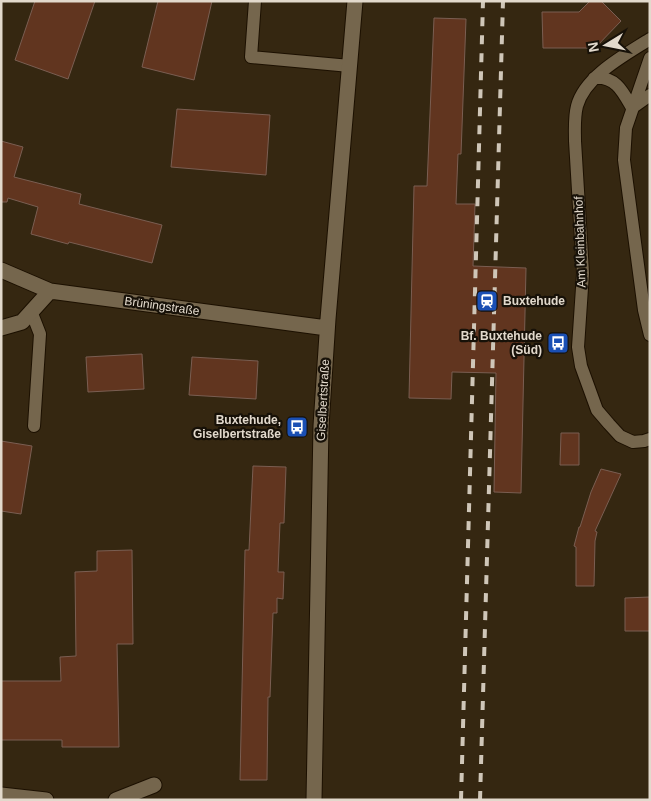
<svg xmlns="http://www.w3.org/2000/svg" width="651" height="801" font-family="Helvetica,sans-serif">
  <style>
    .building { fill: #61351f; stroke: #7a5e52 }
    .lines { fill: none; stroke-linecap: round; stroke-linejoin: round }
    .lane-casing { stroke: #1c1000; stroke-width: 14 }
    .street-casing { stroke: #1c1000; stroke-width: 17 }
    .lane { stroke: #75664d; stroke-width: 12 }
    .street { stroke: #75664d; stroke-width: 15 }
    .rail { stroke: #cfc6b8; stroke-width: 4; stroke-dasharray: 9 9; stroke-linecap: butt }
    .labels { text-anchor: middle; stroke-width: 4.5; stroke-linejoin: round; paint-order: stroke }
    .street-label { font-size: 12px; fill: #e2d9cc; stroke: #171108 }
    .poi-label { font-size: 12px; font-weight: bold; fill: #e2d9cc; stroke: #171108; text-anchor: end }
  </style>
  <rect width="100%" height="100%" fill="#352711"/>
  <path class="building" d="M35 1H95L68 79 15 60Z
    M158 1H212L194 80 142 67Z
    M590 1H601L621 21 595 48H543L542 12H579Z
    M434 18 466 19 461 154H458L456 204H475L473 266 526 268 521 493 494 492 496 373 452 372 451 399 409 398 414 186H427Z
    M177 109 270 115 266 175 171 167Z
    M1 141 23 147 14 177 81 194 79 204 162 225 152 263 69 242 68 244 31 234 38 207 8 198 7 202H1Z
    M142 354 144 389 88 392 86 357Z
    M192 357 258 361 256 399 189 395Z
    M561 433H579V465H560Z
    M1 441 32 446 21 514 1 511Z
    M253 466 286 467 284 523H280L278 572H284L283 599 277 598V613H273L270 697H268L267 780H240L245 550H249Z
    M601 469 621 474 595 531 597 532 595 541 594 586H576V547L574 546 579 527H580L591 492Z
    M132 550 133 644H117L119 747H62V740H1V681H61L60 657 76 656 75 572 97 571V551Z
    M650 597V631H625V598Z"/>
  <g class="lines">
    <g class="lane-casing">
      <path id="lane" d="M255 1 251 57 350 66
        M650 39C625 55 585 76 577 106 574 118 575 129 575 141L583 273 578 347 581 366 597 410 609 424 620 436 633 442 644 441 650 439
        M650 58 626 128 624 160 644 310 650 335
        M594 78C616 76 623 92 632 108
        M632 108 650 95
        M31 311 40 334 34 426"/>
    </g>
    <g class="street-casing">
      <path id="street" d="M1 270 50 291 327 328
        M1 328 22 322 50 291
        M1 795 46 800
        M116 800 154 785
        M314 800 321 426 328 319 355 1"/>
    </g>
    <use href="#lane" class="lane"/>
    <use href="#street" class="street"/>
    <path class="rail" d="M461 800 483 1
      M480 800 503 1"/>
  </g>
  <defs>
    <g id="station-square" transform="scale(1.125)"><rect x="-9" y="-9" width="18" height="18" rx="4" fill="#1a4fb4" stroke="#171108"/><path d="M-3-6H3Q5-6 5-4V2Q5 4 3 4L4.5 6H3L1.5 4h-3L-3 6H-4.5L-3 4Q-5 4-5 2V-4Q-5-6-3-6ZM-3.5-4v3h7v-3ZM-3.5 1v1.5H-2V1ZM2 1v1.5H3.5V1Z" fill="#fff"/></g>
    <g id="bus-square" transform="scale(1.125)"><rect x="-9" y="-9" width="18" height="18" rx="4" fill="#1a4fb4" stroke="#171108"/><path d="M-5-6H5V4H4V6H2V4H-2V6H-4V4H-5ZM-3.5-4V0h7V-4ZM-3.5 1.2v1.5H-2V1.2ZM2 1.2v1.5H3.5V1.2Z" fill="#fff"/></g>
  </defs>
  <g fill-rule="evenodd">
    <use href="#station-square" x="487" y="301"/>
    <use href="#bus-square" x="558" y="343"/>
    <use href="#bus-square" x="297" y="427"/>
  </g>
  <g class="labels">
    <g class="street-label">
      <text transform="translate(580 242) rotate(-92)" y="4">Am Kleinbahnhof</text>
      <text transform="translate(162 306) rotate(8)" y="4">Brüningstraße</text>
      <text transform="translate(323 400) rotate(-87)" y="4">Giselbertstraße</text>
    </g>
    <g class="poi-label">
      <text x="503" y="305" text-anchor="start">Buxtehude</text>
      <text x="542" y="340">Bf. Buxtehude<tspan x="542" dy="14">(Süd)</tspan></text>
      <text x="281" y="424">Buxtehude,<tspan x="281" dy="14">Giselbertstraße</tspan></text>
    </g>
  </g>
  <rect width="651" height="801" fill="none" stroke="#e2d9cc" stroke-width="5"/>
  <g transform="translate(606 45) rotate(260)" stroke="#171108" stroke-width="4" paint-order="stroke">
  <path d="M0-4L9 19L0 12L-9 19Z" fill="#e2d9cc"/>
  <text y="-8" font-size="14" font-weight="bold" text-anchor="middle" fill="#e2d9cc">N</text>
  </g>
</svg>
